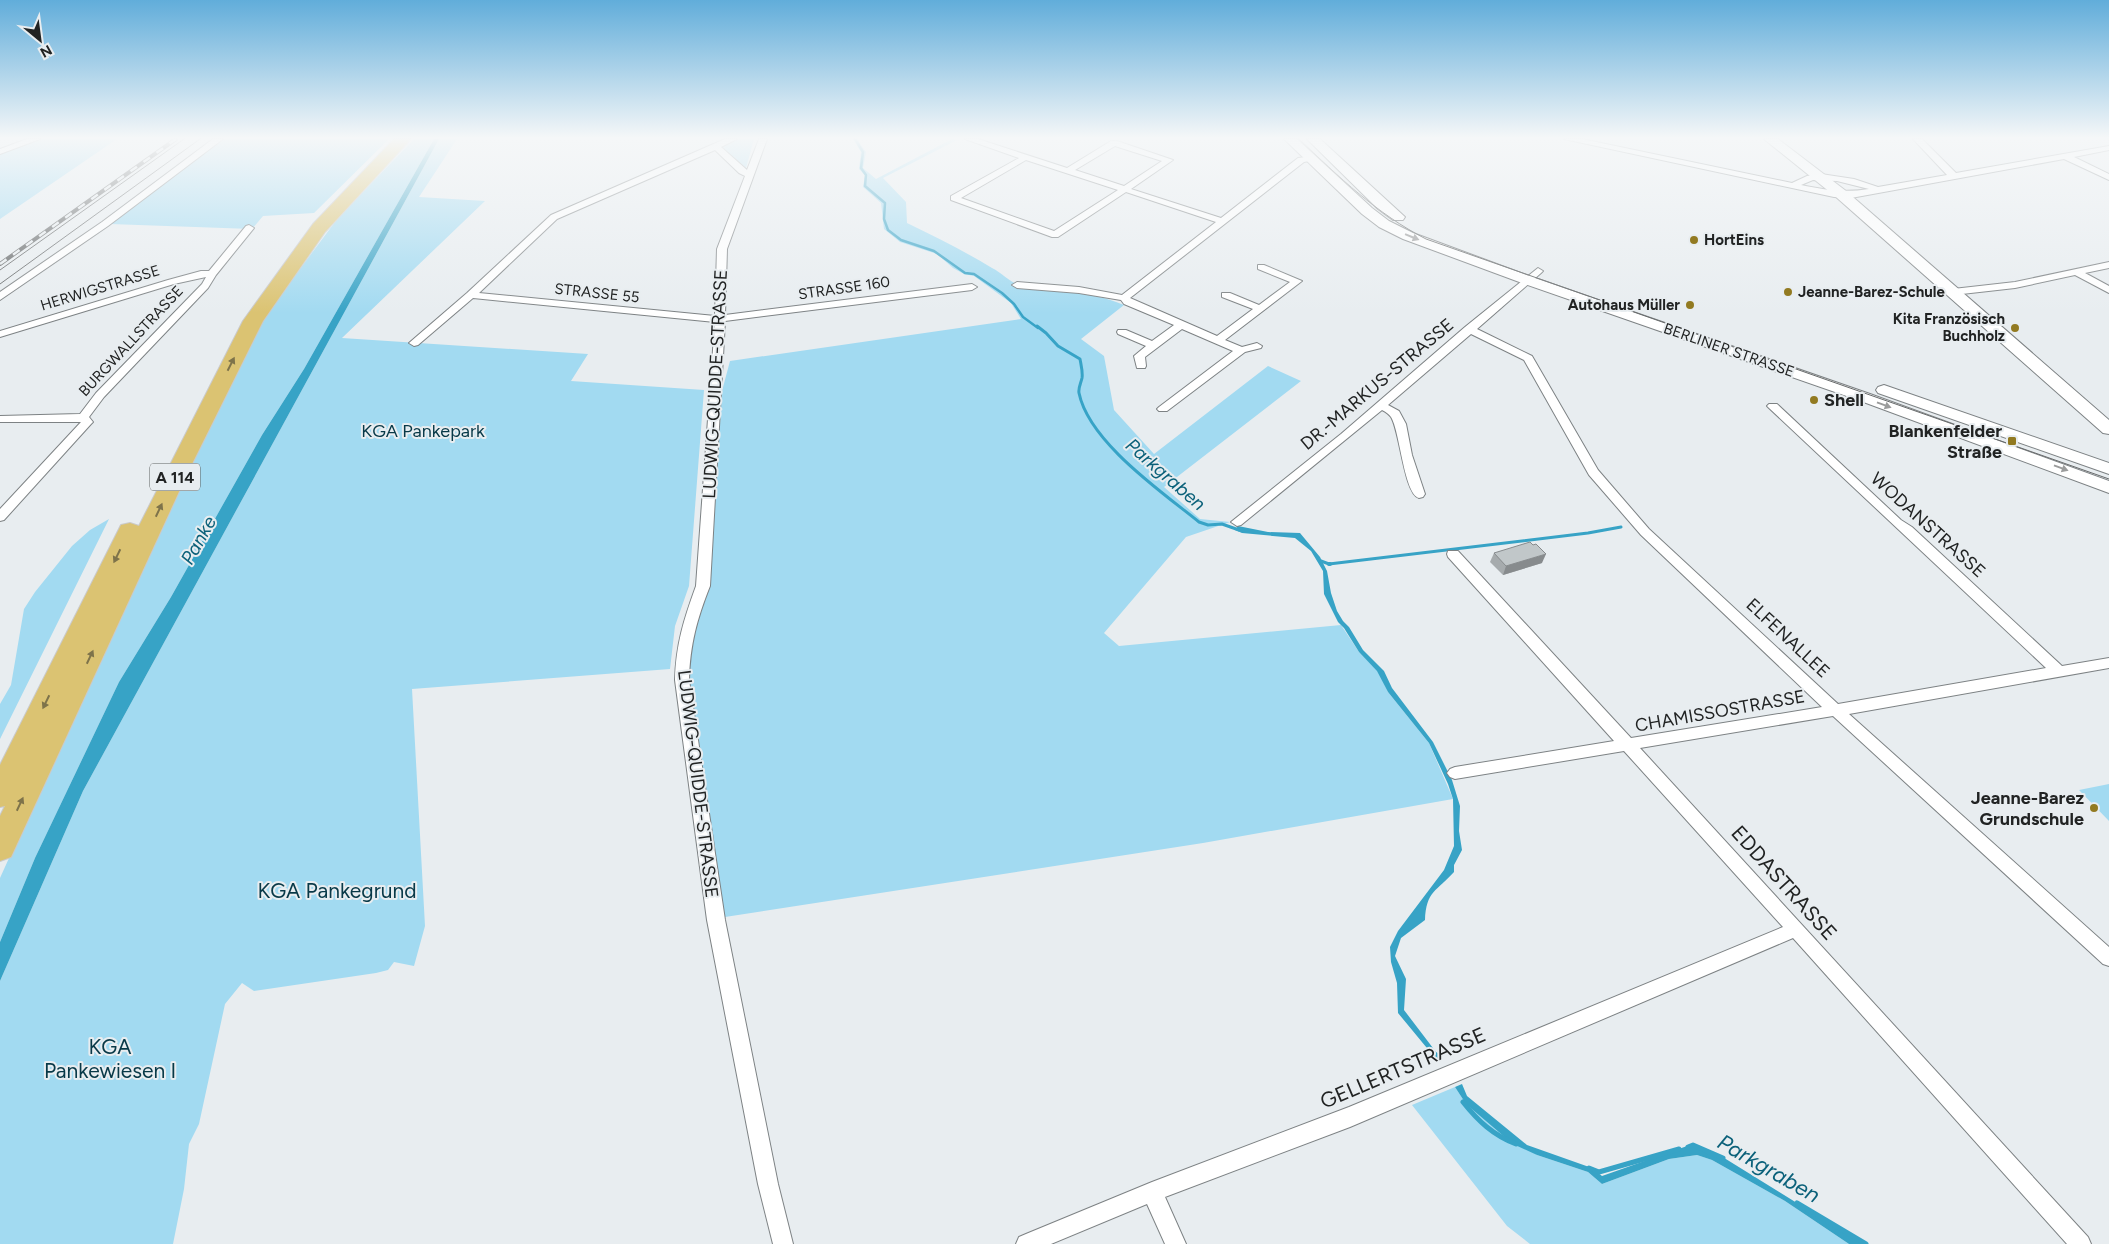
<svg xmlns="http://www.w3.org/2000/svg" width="2109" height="1244" font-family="Figtree,sans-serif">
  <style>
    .green { fill: #a2daf1 }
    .water { fill: #37a3c6 }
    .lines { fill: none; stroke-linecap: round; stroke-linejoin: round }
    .stream-far3 { stroke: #37a3c6; stroke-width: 2.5 }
    .stream-far2 { stroke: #37a3c6; stroke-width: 3 }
    .stream-far1 { stroke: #37a3c6; stroke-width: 4 }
    .stream { stroke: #37a3c6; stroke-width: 5 }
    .street-casing { stroke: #7d8284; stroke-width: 2 }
    .secondary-casing { stroke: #7d8284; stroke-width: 2 }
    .highway-casing { stroke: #cacaca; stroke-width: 2 }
    .street { fill: #fff; fill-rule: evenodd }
    .secondary { fill: #fff; fill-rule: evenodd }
    .highway { fill: #dbc372; fill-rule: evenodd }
    .tram { stroke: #676a6b; stroke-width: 1 }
    .rail-casing { stroke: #676a6b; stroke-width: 4 }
    .rail { stroke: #e8edf0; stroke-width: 2.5; stroke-dasharray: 8; stroke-linecap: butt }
    .wall { fill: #a6abad }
    .shaded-wall { fill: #878b8d }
    .building { fill: #c1c7c9; stroke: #878b8d }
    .oneway { fill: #9b9c9c }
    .oneway2 { fill: #7e734a }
    .poi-dot { fill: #927a21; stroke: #e8edf0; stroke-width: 2 }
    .labels { text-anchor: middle; stroke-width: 4; stroke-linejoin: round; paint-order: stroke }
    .far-poi-label { font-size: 15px; font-weight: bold; fill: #212323; stroke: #e8edf0; text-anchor: start }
    .far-street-label { font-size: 15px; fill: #212323; stroke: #e8edf0 }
    .shield { fill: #e8edf0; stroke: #5d6060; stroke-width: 1 }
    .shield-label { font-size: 16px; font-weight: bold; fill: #212323 }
    .street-label { font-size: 18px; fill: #212323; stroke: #e8edf0 }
    .poi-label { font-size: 18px; font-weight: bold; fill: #212323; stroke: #e8edf0; text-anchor: end }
    .park-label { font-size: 18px; fill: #083948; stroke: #e8edf0 }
    .water-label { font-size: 19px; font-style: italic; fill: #0b617a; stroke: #e8edf0 }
    .near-street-label { font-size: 21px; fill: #212323; stroke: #e8edf0 }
    .near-park-label { font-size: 21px; fill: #083948; stroke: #e8edf0 }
    .near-water-label { font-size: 22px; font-style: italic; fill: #0b617a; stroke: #e8edf0 }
  </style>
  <rect width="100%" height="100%" fill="#e8edf0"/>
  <path class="green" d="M39 139H117L0 219V153Z
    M224 139H389L314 213 263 216 252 229 110 224Z
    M414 139H434L304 369 262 435 171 597 119 682 35 858 0 942V878L106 644 235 370 267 313 338 218Z
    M439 139H457L419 197 485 201 342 338 588 354 571 381 704 390 689 586 675 626 670 669 412 689 425 926 414 966 394 962 388 970 376 973 254 991 242 983 225 1004 199 1124 189 1144 184 1189 173 1244H0V981L83 791Z
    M740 139H754L746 168 722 147Z
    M853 139H857L866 152 863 168 876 179 952 139 957 140 883 178 906 202 907 223C936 237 964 251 992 268 1001 272 1009 282 1018 284 1053 293 1090 290 1124 305L1081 339 1104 356 1114 410 1154 454 1268 366 1301 381 1164 487 1200 519 1230 522 1186 537 1104 633 1119 646 1341 625 1359 652 1378 671 1388 692 1429 743 1453 799 1203 843 725 917 712 856 686 680 695 628 710 587 722 391 730 361 1021 319 1011 303 974 276 964 274 953 268 937 254 900 242 884 229 881 203 863 187 865 175 859 169 861 152Z
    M109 519 0 739V704L11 685 24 609 35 592 72 546 90 530Z
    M2109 784V821L2079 790Z
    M1455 1087 1466 1104 1537 1155 1588 1172 1602 1184 1669 1159 1697 1155 1712 1160 1785 1201 1849 1244H1530L1507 1226 1412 1105Z"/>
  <path class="water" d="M434 139H439L83 791 0 981V942L35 858 119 682 171 597 262 435 304 369Z
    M1238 526 1268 532 1300 533 1320 557 1327 571 1331 593 1337 611 1343 621 1349 627 1363 650 1384 671 1392 688 1433 742 1452 780 1460 806 1459 831 1462 850 1454 865V872C1437 891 1426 891 1425 920L1401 938 1395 956 1406 979 1404 1010 1436 1052 1443 1056 1436 1059 1398 1013 1397 983 1391 962 1390 947 1398 931 1444 870 1454 846 1453 799 1448 784 1429 743 1388 692 1377 671 1359 652 1344 628 1338 622 1324 594 1323 571 1311 551 1295 538 1242 533 1235 530Z
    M1462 1084 1467 1096 1527 1145 1592 1168 1602 1176 1690 1145 1721 1156 1863 1244H1849L1785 1201 1712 1160 1697 1155 1669 1159 1602 1184 1588 1172 1537 1155 1513 1144 1466 1104 1455 1087Z"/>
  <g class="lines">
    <path class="stream-far3" d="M855 139 863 152 861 168 866 175 865 186 885 203 884 219 888 230 901 240 934 251 965 273 974 274 1002 293 1014 304 1023 317 1038 328"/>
    <path class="stream-far2" d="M1037 326 1046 333 1058 346 1080 359C1081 365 1083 372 1082 378 1081 383 1078 388 1079 393 1089 442 1162 492 1199 522L1208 525 1222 524 1239 530
      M1321 561 1329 564 1588 533 1621 527"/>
    <path class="stream-far1" d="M1329 564H1330"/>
    <path class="stream" d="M1463 1102C1478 1121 1493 1135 1516 1144
      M1688 1147 1693 1145 1723 1158
      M1589 1168 1599 1172 1679 1149
      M1797 1203 1866 1244"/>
    <g class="street-casing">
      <path id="street" d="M27 139H40L0 154V149Z
        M213 139H223L108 226 0 300V292L102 222Z
        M725 139H737L721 147 747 170 759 139H767L727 249 725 315 972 284 977 287 972 290 725 321 710 586C697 619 690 644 689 680L725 920 778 1184 793 1244H773L758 1184 707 920 675 680C676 644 684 619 696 586L715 322 473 298 418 345 414 346 409 343 467 293 551 215ZM715 150 739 173 745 176 717 249 715 316 479 293 557 219Z
        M965 139H978L1067 168 1111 141H1117L1173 160 1131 189 1221 218 1298 158 1314 156V160L1304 162 1130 298 1217 336 1253 309 1222 297V293H1230L1259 305 1290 282 1258 269V265H1264L1302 281 1225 340 1242 347 1257 343 1262 346 1261 348 1245 352 1167 411H1159L1157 409 1159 407 1233 351 1182 329 1145 357 1146 366 1145 368H1137L1134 356 1146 346 1118 334 1117 332 1118 330H1126L1152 341 1174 325 1124 304 1121 300 1079 293 1017 288 1012 285 1017 282 1079 287 1122 295 1216 222 1126 192 1058 237H1052L951 200V196L1019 158ZM1115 146 1162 161 1124 186 1075 170ZM1026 160 1118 190 1054 231 961 198Z
        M1564 139H1582L1792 183 1807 176 1821 174 1854 179 1878 187 1947 175 1913 139H1922L1956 173 2109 146V150L2074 157 2109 174V180L2064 159 1851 198 1834 197ZM1813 180 1837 181 1869 189C1845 193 1825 190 1801 185Z
        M249 225 254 228 216 275 208 288 104 397 89 417 93 422 91 424 4 520 0 521V509L81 422H0V416L80 414 96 393 202 284 206 277 174 284 0 337V331L168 280 201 271H209L246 226Z
        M2109 262V268L2085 273 2109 286V293L2075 275 2015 288 1953 295 1948 292 1953 289 2015 282Z
        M1538 268 1543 271 1541 273 1477 329 1532 356 1598 470 1649 529 1838 704 2046 668 1769 408 1767 406 1769 404H1777L1901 520 1912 527 2062 666 2109 658V668L1849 714 2109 947V966L2103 964 1833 716 1640 748 2088 1237 2091 1244H2067L1793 938 1350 1127 1165 1197 1186 1244H1165L1147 1204 1051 1244H1016L1019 1237 1026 1234 1152 1182 1349 1107 1783 927 1624 751 1455 779 1450 777 1447 773 1450 769 1455 767 1614 741 1448 557 1447 554 1448 551H1458L1631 738 1822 707 1641 535 1589 475 1524 360 1471 334 1388 405 1399 411 1406 424 1412 455 1425 494 1423 497 1419 498C1404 494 1400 431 1391 417 1389 414 1386 412 1382 410L1241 525 1237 526 1231 522 1341 434 1465 327Z"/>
    </g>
    <g class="secondary-casing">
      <path id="secondary" d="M1284 139H1297L1372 208 1389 221 1413 233 1532 277 1870 394 2109 481V493L1858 400 1522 283 1403 239 1379 227 1362 214Z
        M1307 139H1320L1405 217 1403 220H1393L1378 209Z
        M1764 139H1778L1846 191 2109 420V434L2103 433 1836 197Z
        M1884 385 2109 463V474L1878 393 1876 390 1878 387Z"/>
    </g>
    <g class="highway-casing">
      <path id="highway" d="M394 139H411L325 232 263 321 188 472 11 857 0 861V816L5 806 0 807V765L118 531 121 525 130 523 139 526 243 321 313 224Z"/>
    </g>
    <use href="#street" class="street"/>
    <use href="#secondary" class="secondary"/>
    <use href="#highway" class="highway"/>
    <path class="tram" d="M1299 139C1339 177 1377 214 1426 239L2109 479
      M0 270 184 139
      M0 284 200 139"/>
    <g class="rail-casing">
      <path id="rail" d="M0 264 176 139"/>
    </g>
    <use href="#rail" class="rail"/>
  </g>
  <path class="wall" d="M1494 553 1542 563 1503 575 1490 562Z"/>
  <path class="shaded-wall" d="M1546 554 1542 563 1503 575 1506 566Z"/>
  <path class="building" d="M1530 542 1533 545 1536 544 1546 554 1506 566 1494 553Z"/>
  <defs><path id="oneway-solid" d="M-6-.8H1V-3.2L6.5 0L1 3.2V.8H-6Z" transform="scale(1.25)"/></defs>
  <g class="oneway">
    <use href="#oneway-solid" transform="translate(1412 237) rotate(22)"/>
    <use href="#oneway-solid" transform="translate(1884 405) rotate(20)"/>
    <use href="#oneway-solid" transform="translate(2061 468) rotate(20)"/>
  </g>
  <g class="oneway2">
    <use href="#oneway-solid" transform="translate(231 364) rotate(-63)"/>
    <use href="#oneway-solid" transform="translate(159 510) rotate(-65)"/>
    <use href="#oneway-solid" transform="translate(117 556) rotate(116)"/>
    <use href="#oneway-solid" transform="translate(90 657) rotate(-65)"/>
    <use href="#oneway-solid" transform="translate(46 702) rotate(116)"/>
    <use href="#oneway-solid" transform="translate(20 804) rotate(-65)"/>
  </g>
  <linearGradient id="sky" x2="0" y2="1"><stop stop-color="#61adda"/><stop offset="0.44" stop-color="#f5f7f8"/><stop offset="1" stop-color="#f5f7f8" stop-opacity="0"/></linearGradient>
  <rect width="2109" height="313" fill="url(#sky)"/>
  <g class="poi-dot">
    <circle cx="1694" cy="240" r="5"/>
    <circle cx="1788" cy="292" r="5"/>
    <circle cx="1690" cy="305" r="5"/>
    <circle cx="2015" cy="328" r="5"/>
    <circle cx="1814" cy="400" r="5"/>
    <rect x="2007" y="436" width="10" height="10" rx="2.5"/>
    <circle cx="2094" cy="808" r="5"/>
  </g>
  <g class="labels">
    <g class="far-poi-label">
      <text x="1704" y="245">HortEins</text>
      <text x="1798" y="297">Jeanne-Barez-Schule</text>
      <text x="1680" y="310" text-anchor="end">Autohaus Müller</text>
      <text x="2005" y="324" text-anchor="end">Kita Französisch<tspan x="2005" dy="17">Buchholz</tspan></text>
    </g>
    <g class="far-street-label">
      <text transform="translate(100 288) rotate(-17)" y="5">HERWIGSTRASSE</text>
      <text transform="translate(844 288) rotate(-8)" y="5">STRASSE 160</text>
      <text transform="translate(597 293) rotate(6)" y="5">STRASSE 55</text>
      <text transform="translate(131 341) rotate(-47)" y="5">BURGWALLSTRASSE</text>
      <text transform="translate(1729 350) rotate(19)" y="5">BERLINER STRASSE</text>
    </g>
    <rect class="shield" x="150" y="463.5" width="50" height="27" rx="4"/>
    <g class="shield-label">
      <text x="175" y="483">A 114</text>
    </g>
    <g class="street-label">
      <text transform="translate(715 384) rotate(-87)" y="6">LUDWIG-QUIDDE-STRASSE</text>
      <text transform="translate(1377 384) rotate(-40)" y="6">DR.-MARKUS-STRASSE</text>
      <text transform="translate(1928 525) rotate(42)" y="6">WODANSTRASSE</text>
      <text transform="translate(1788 638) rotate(43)" y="6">ELFENALLEE</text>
      <text transform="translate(1720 711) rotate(-10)" y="6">CHAMISSOSTRASSE</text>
      <text transform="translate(698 784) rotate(83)" y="6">LUDWIG-QUIDDE-STRASSE</text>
    </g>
    <g class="poi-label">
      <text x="1824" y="406" text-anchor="start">Shell</text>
      <text x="2002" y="437">Blankenfelder<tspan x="2002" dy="21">Straße</tspan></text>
      <text x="2084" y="804">Jeanne-Barez<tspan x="2084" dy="21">Grundschule</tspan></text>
    </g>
    <g class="park-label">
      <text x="423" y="437">KGA Pankepark</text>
    </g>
    <g class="water-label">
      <text transform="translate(1166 474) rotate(41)" y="7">Parkgraben</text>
      <text transform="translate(198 540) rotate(-61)" y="7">Panke</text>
    </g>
    <g class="near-street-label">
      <text transform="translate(1784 883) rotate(48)" y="7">EDDASTRASSE</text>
      <text transform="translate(1403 1068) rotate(-23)" y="7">GELLERTSTRASSE</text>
    </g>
    <g class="near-park-label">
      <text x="337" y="898">KGA Pankegrund</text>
      <text x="110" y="1054">KGA<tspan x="110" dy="24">Pankewiesen I</tspan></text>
    </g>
    <g class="near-water-label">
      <text transform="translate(1769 1168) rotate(30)" y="8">Parkgraben</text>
    </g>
  </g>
  <g transform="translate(40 40) rotate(151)" stroke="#e8edf0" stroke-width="4" paint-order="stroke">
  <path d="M0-4L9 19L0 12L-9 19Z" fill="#212323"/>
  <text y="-8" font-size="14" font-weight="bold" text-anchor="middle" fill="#212323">N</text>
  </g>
</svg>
